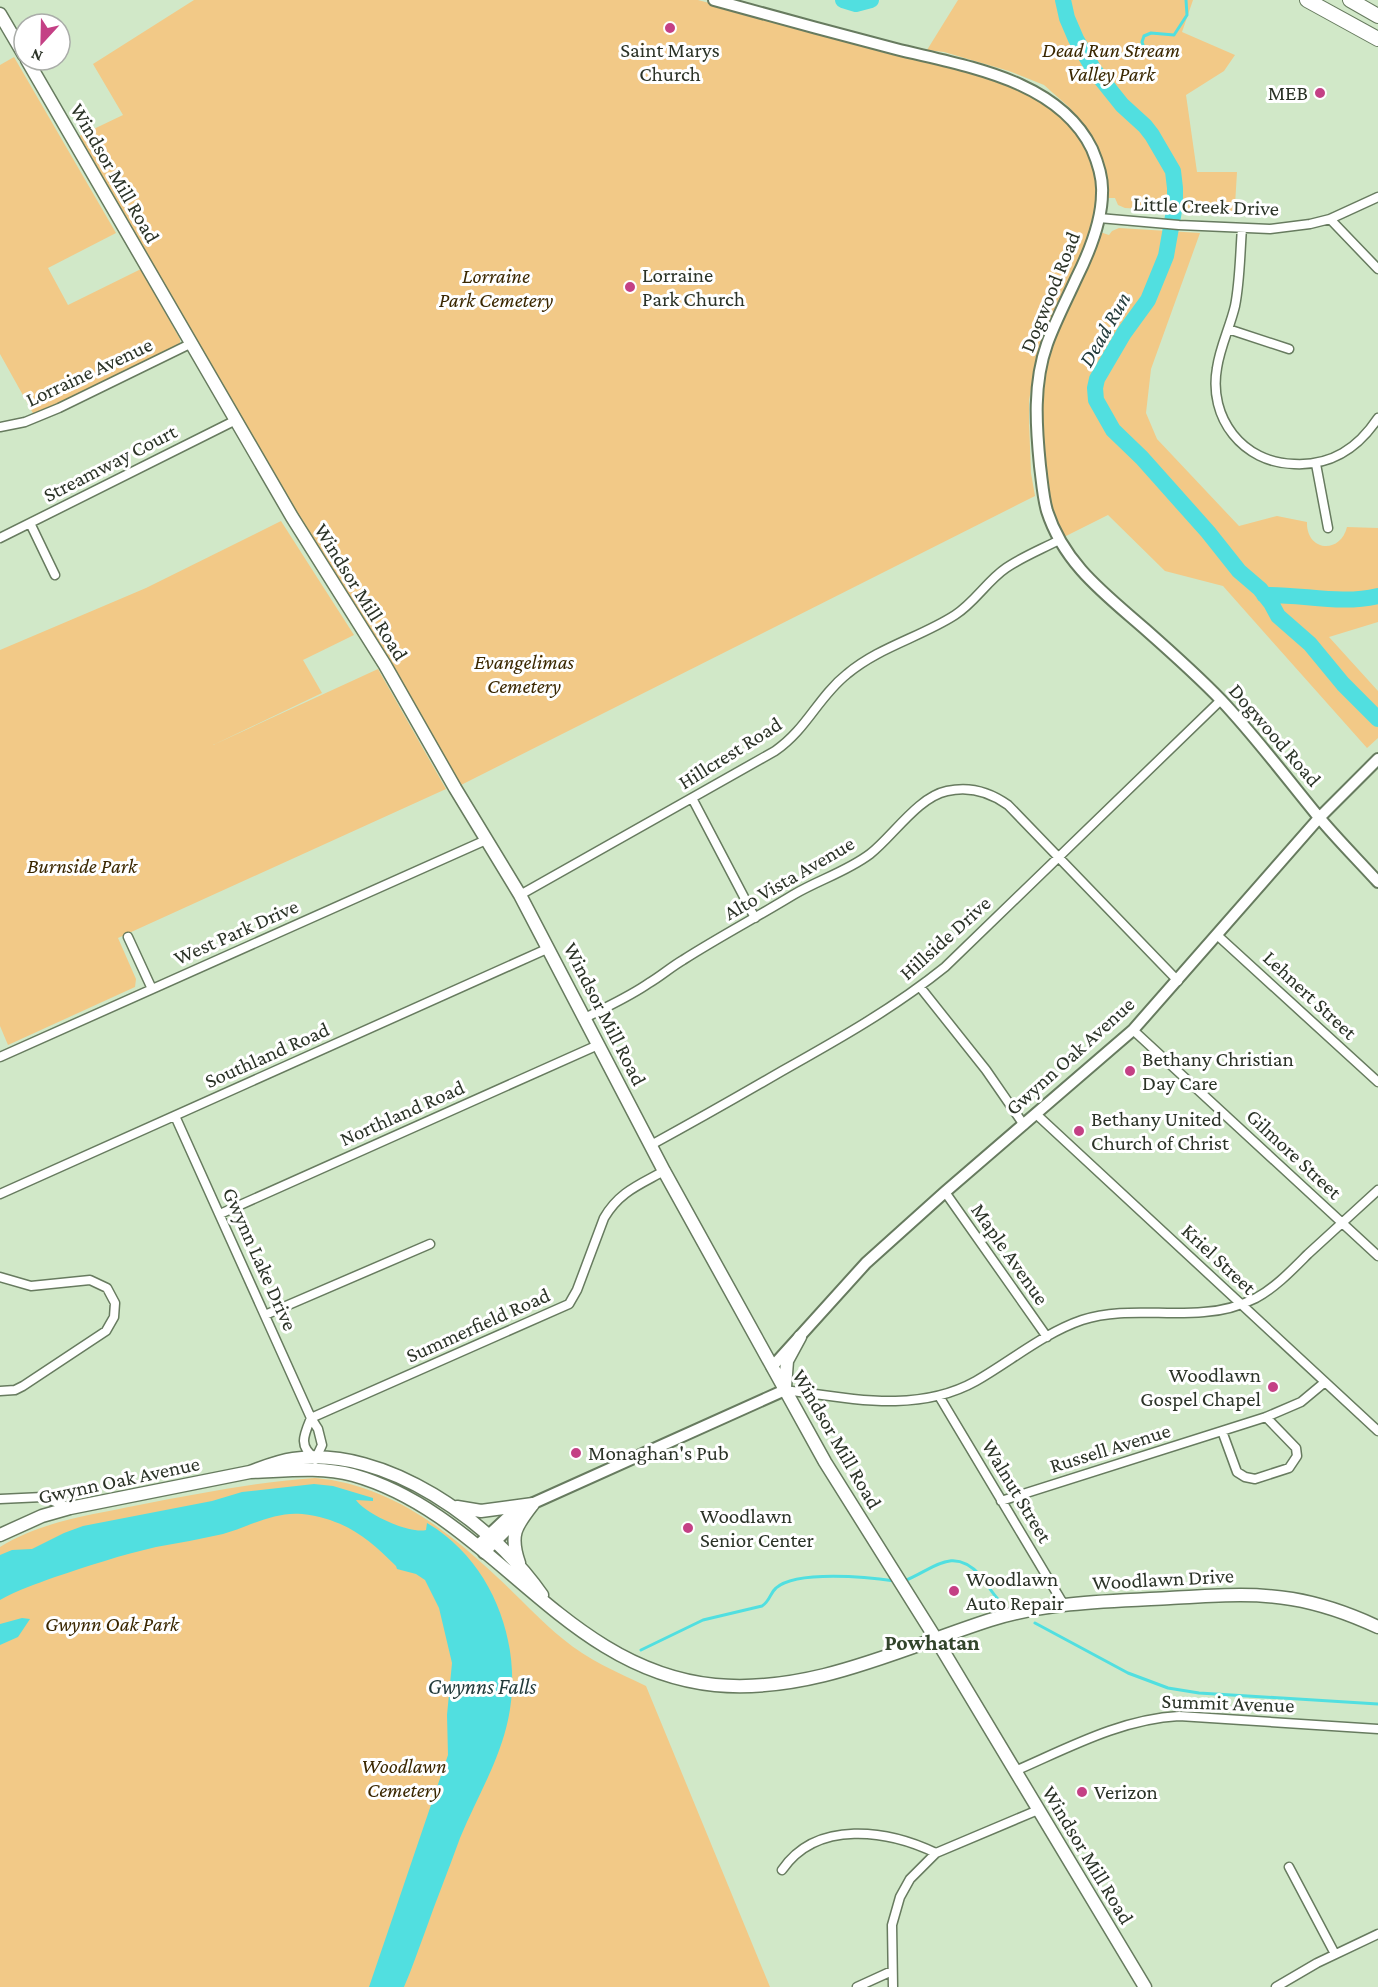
<svg xmlns="http://www.w3.org/2000/svg" width="1378" height="1987" font-family="'Crimson Pro',serif">
  <style>
    .green { fill: #f2c987 }
    .water { fill: #51dfe0 }
    .lines { fill: none; stroke-linecap: round; stroke-linejoin: round }
    .stream { stroke: #51dfe0; stroke-width: 3 }
    .river { stroke: #51dfe0; stroke-width: 16 }
    .minor-casing { stroke: #677b5f; stroke-width: 11 }
    .tertiary-casing { stroke: #677b5f; stroke-width: 14 }
    .secondary-casing { stroke: #677b5f; stroke-width: 15 }
    .primary-casing { stroke: #677b5f; stroke-width: 16 }
    .minor { stroke: #fff; stroke-width: 8 }
    .tertiary { stroke: #fff; stroke-width: 10 }
    .secondary { stroke: #fff; stroke-width: 12 }
    .primary { stroke: #fff; stroke-width: 14 }
    .poi-dot { fill: #c44085; stroke: #fff; stroke-width: 2 }
    .labels { text-anchor: middle; stroke-width: 6; stroke-linejoin: round; paint-order: stroke }
    .poi-label { font-size: 21px; fill: #2b3327; stroke: #fff; text-anchor: start }
    .park-label { font-size: 21px; font-style: italic; fill: #3a2700; stroke: #fff }
    .street-label { font-size: 21px; fill: #2b3327; stroke: #fff }
    .water-label { font-size: 22px; font-style: italic; fill: #223a3a; stroke: #fff }
    .neighbourhood-label { font-size: 22px; font-weight: bold; fill: #32442b; stroke: #fff }
  </style>
  <rect width="100%" height="100%" fill="#d1e8c8"/>
  <path class="green" d="M194 0H698L977 75 1031 95 1066 120 1080 137 1095 170 1098 190 1095 218 1086 244 1047 328 1035 364 1029 401V421L1031 473 1035 496 459 786 296 515 77 137 123 115 93 64Z
    M958 0H1193L1182 32 1235 55 1224 71 1186 95 1197 172H1237L1235 205 1232 211 1225 214 1125 208 1118 205 1115 198H1103L1091 141 1070 108 1044 85 1009 71 944 52 927 50Z
    M14 57 116 233 48 268 68 305 141 269 180 339V344L59 404 34 415 0 354V65Z
    M1119 228 1200 233 1151 369 1146 413 1157 439 1239 526 1277 516 1307 522C1306 551 1340 555 1347 527L1378 528V622L1329 637 1378 691V738L1367 748 1223 586 1165 571 1108 515 1060 539 1044 494 1038 378 1097 231 1109 235 1112 231Z
    M281 521 354 635 303 660 322 693 213 745 378 669 446 789 118 938 136 979 135 987 8 1045 0 1026V650L146 588Z
    M315 1478C387 1484 445 1528 496 1576 519 1597 539 1620 563 1639 588 1660 617 1672 646 1686L770 1987H0V1547C42 1521 91 1515 139 1505 197 1494 256 1482 315 1478Z"/>
  <path class="water" d="M314 1484 333 1486 373 1498V1501L356 1500C366 1514 409 1534 426 1530L427 1523C494 1562 524 1647 508 1720 499 1762 476 1799 460 1838 449 1869 436 1900 425 1932 418 1950 412 1969 404 1987H369L448 1755 447 1715 452 1663 439 1608 425 1580 416 1574 397 1569 396 1566C367 1537 344 1519 302 1514 275 1511 248 1527 223 1534 201 1539 178 1543 156 1547 121 1555 88 1566 55 1577 36 1584 17 1590 0 1600V1555L12 1550 32 1549 64 1533 83 1526 212 1501 242 1492Z
    M22 1618 30 1619 18 1637 0 1645V1624Z"/>
  <g class="lines">
    <path class="stream" d="M1080 46 1093 52 1120 54 1129 57 1137 54 1144 48 1142 42 1144 36 1151 33 1174 35 1187 15 1186 0
      M904 1581C933 1570 952 1545 980 1575 987 1583 992 1594 1000 1601
      M1035 1623 1128 1673 1168 1688 1199 1693 1378 1704
      M641 1650 703 1620 762 1606C770 1601 770 1593 776 1588 796 1570 869 1577 895 1581"/>
    <path class="river" d="M843 0 856 4 871 0
      M1063 0 1067 18 1076 39 1094 70 1122 105 1145 126 1152 135 1173 171 1175 188V205L1166 256 1148 300 1124 333 1097 379 1095 388 1096 400 1113 430 1142 458 1208 532 1239 571 1260 589 1271 603 1278 616 1310 644 1343 684 1378 719
      M1264 595C1303 594 1340 605 1378 596"/>
    <g class="minor-casing">
      <path id="minor" d="M1099 218 1179 225 1270 229 1310 224 1330 219 1378 197
        M1330 219 1378 269
        M1242 228C1240 254 1240 281 1235 306 1230 327 1220 347 1217 368 1208 418 1243 463 1294 464 1332 466 1358 448 1378 418
        M1228 329 1289 349
        M0 427 25 422 59 408 192 343
        M1316 464 1328 528
        M30 523 55 575
        M0 538 236 420
        M692 798 755 918
        M520 895 775 751C807 729 818 697 847 674 879 647 921 637 955 615 975 602 987 581 1006 568 1022 557 1042 549 1059 540
        M1217 935 1378 1082
        M128 937 152 989
        M920 987 986 1070 1024 1125
        M585 1018C606 1007 629 997 649 983 661 976 671 967 683 960 719 937 757 917 793 895 818 880 846 872 870 854 893 836 918 797 947 791 969 786 990 792 1008 805L1178 981
        M1133 1030 1378 1256
        M0 1057 486 840
        M1036 1114 1378 1431
        M175 1116 311 1418 318 1429 322 1445 315 1460
        M651 1145C695 1121 739 1096 782 1071 839 1039 894 1008 945 967L1221 700
        M945 1192 1047 1337
        M0 1194 549 948
        M220 1214 598 1045
        M0 1277 31 1286 90 1280 107 1288 115 1303 114 1317 106 1331 23 1386 15 1390 0 1391
        M265 1315 430 1244
        M785 1390C849 1398 917 1414 976 1381 1011 1361 1044 1333 1082 1320 1121 1307 1164 1316 1204 1312 1222 1311 1240 1306 1256 1298 1276 1287 1292 1270 1308 1254 1331 1233 1355 1211 1378 1190
        M939 1396 1064 1605
        M311 1418 569 1304 577 1290 604 1218C619 1192 639 1185 664 1171
        M311 1418C304 1435 298 1446 315 1458
        M1222 1431 1237 1472 1245 1477 1255 1479 1289 1468 1297 1456 1296 1448 1266 1417
        M0 1499 43 1497 70 1508
        M1001 1501 1266 1417 1301 1402 1325 1382
        M1015 1771C1068 1748 1121 1719 1179 1716L1378 1729
        M1289 1867 1335 1954
        M782 1870C817 1819 888 1830 936 1853
        M857 1987 892 1971
        M893 1987 892 1925 900 1897 910 1879 936 1853 1038 1810
        M1276 1987 1317 1963 1378 1934"/>
    </g>
    <g class="tertiary-casing">
      <path id="tertiary" d="M714 0C775 17 835 33 896 49 964 66 1058 79 1092 149 1098 163 1103 178 1102 193 1102 222 1089 253 1076 279 1066 301 1055 322 1047 344 1033 383 1036 426 1040 466 1042 481 1043 497 1047 511 1064 564 1105 594 1145 629 1171 652 1197 675 1221 700 1255 736 1285 776 1317 815 1336 838 1358 860 1378 882
        M772 1367 866 1263 945 1192 1133 1030 1319 818 1378 759
        M477 1546 509 1516 518 1510 785 1390
        M484 1553 520 1517"/>
    </g>
    <g class="secondary-casing">
      <path id="secondary" d="M0 14 24 55
        M27 60 292 517 385 665 455 788 520 895 664 1171 825 1462 936 1639 1145 1987
        M785 1387 787 1361 800 1337
        M250 1472C284 1471 319 1466 353 1475 492 1514 562 1670 715 1685 811 1694 900 1649 990 1620 1048 1602 1110 1601 1170 1598 1211 1596 1251 1592 1292 1599 1322 1604 1350 1614 1378 1627
        M457 1507 481 1511 533 1504
        M0 1535 42 1516 70 1508 250 1472C264 1467 278 1461 293 1459 386 1445 492 1523 542 1595
        M519 1563C509 1534 516 1526 533 1504"/>
    </g>
    <g class="primary-casing">
      <path id="primary" d="M1307 0 1378 39
        M1350 0 1378 16"/>
    </g>
    <use href="#minor" class="minor"/>
    <use href="#tertiary" class="tertiary"/>
    <use href="#secondary" class="secondary"/>
    <use href="#primary" class="primary"/>
  </g>
  <g class="poi-dot">
    <circle cx="670" cy="28" r="6"/>
    <circle cx="1320" cy="93" r="6"/>
    <circle cx="630" cy="287" r="6"/>
    <circle cx="1130" cy="1071" r="6"/>
    <circle cx="1079" cy="1131" r="6"/>
    <circle cx="1273" cy="1387" r="6"/>
    <circle cx="576" cy="1453" r="6"/>
    <circle cx="688" cy="1528" r="6"/>
    <circle cx="954" cy="1591" r="6"/>
    <circle cx="1082" cy="1792" r="6"/>
  </g>
  <g class="labels">
    <g class="poi-label">
      <text x="670" y="57" text-anchor="middle">Saint Marys<tspan x="670" dy="24">Church</tspan></text>
      <text x="1308" y="100" text-anchor="end">MEB</text>
      <text x="642" y="282">Lorraine<tspan x="642" dy="24">Park Church</tspan></text>
      <text x="1142" y="1066">Bethany Christian<tspan x="1142" dy="24">Day Care</tspan></text>
      <text x="1091" y="1126">Bethany United<tspan x="1091" dy="24">Church of Christ</tspan></text>
      <text x="1261" y="1382" text-anchor="end">Woodlawn<tspan x="1261" dy="24">Gospel Chapel</tspan></text>
      <text x="588" y="1460">Monaghan's Pub</text>
      <text x="700" y="1523">Woodlawn<tspan x="700" dy="24">Senior Center</tspan></text>
      <text x="966" y="1586">Woodlawn<tspan x="966" dy="24">Auto Repair</tspan></text>
      <text x="1094" y="1799">Verizon</text>
    </g>
    <g class="park-label">
      <text x="1111" y="57">Dead Run Stream<tspan x="1111" dy="24">Valley Park</tspan></text>
      <text x="496" y="283">Lorraine<tspan x="496" dy="24">Park Cemetery</tspan></text>
      <text x="524" y="669">Evangelimas<tspan x="524" dy="24">Cemetery</tspan></text>
      <text x="82" y="873">Burnside Park</text>
      <text x="112" y="1631">Gwynn Oak Park</text>
      <text x="404" y="1773">Woodlawn<tspan x="404" dy="24">Cemetery</tspan></text>
    </g>
    <g class="street-label">
      <text transform="translate(115 173) rotate(60)" y="7">Windsor Mill Road</text>
      <text transform="translate(1206 206) rotate(2)" y="7">Little Creek Drive</text>
      <text transform="translate(1050 292) rotate(-68)" y="7">Dogwood Road</text>
      <text transform="translate(89 372) rotate(-25)" y="7">Lorraine Avenue</text>
      <text transform="translate(110 463) rotate(-27)" y="7">Streamway Court</text>
      <text transform="translate(361 592) rotate(58)" y="7">Windsor Mill Road</text>
      <text transform="translate(1275 735) rotate(49)" y="7">Dogwood Road</text>
      <text transform="translate(730 753) rotate(-32)" y="7">Hillcrest Road</text>
      <text transform="translate(789 878) rotate(-30)" y="7">Alto Vista Avenue</text>
      <text transform="translate(236 932) rotate(-24)" y="7">West Park Drive</text>
      <text transform="translate(945 938) rotate(-42)" y="7">Hillside Drive</text>
      <text transform="translate(1310 995) rotate(43)" y="7">Lehnert Street</text>
      <text transform="translate(605 1014) rotate(63)" y="7">Windsor Mill Road</text>
      <text transform="translate(267 1055) rotate(-24)" y="7">Southland Road</text>
      <text transform="translate(1070 1056) rotate(-42)" y="7">Gwynn Oak Avenue</text>
      <text transform="translate(402 1113) rotate(-24)" y="7">Northland Road</text>
      <text transform="translate(1294 1154) rotate(43)" y="7">Gilmore Street</text>
      <text transform="translate(1010 1254) rotate(55)" y="7">Maple Avenue</text>
      <text transform="translate(260 1259) rotate(66)" y="7">Gwynn Lake Drive</text>
      <text transform="translate(1219 1259) rotate(43)" y="7">Kriel Street</text>
      <text transform="translate(478 1325) rotate(-24)" y="7">Summerfield Road</text>
      <text transform="translate(837 1439) rotate(60)" y="7">Windsor Mill Road</text>
      <text transform="translate(1110 1448) rotate(-17)" y="7">Russell Avenue</text>
      <text transform="translate(119 1480) rotate(-12)" y="7">Gwynn Oak Avenue</text>
      <text transform="translate(1017 1491) rotate(59)" y="7">Walnut Street</text>
      <text transform="translate(1163 1579) rotate(-3)" y="7">Woodlawn Drive</text>
      <text transform="translate(1228 1703) rotate(2)" y="7">Summit Avenue</text>
      <text transform="translate(1088 1855) rotate(59)" y="7">Windsor Mill Road</text>
    </g>
    <g class="water-label">
      <text transform="translate(1104 329) rotate(-60)" y="8">Dead Run</text>
      <text x="482" y="1694">Gwynns Falls</text>
    </g>
    <g class="neighbourhood-label">
      <text x="932" y="1650">Powhatan</text>
    </g>
  </g>
  <g transform="translate(42 42) rotate(202)"><circle r="28" fill="#ffffff" stroke="#aaada9" stroke-width="1.5"/>
  <path d="M0-4.5L10 22L0 15L-10 22Z" fill="#c44085"/>
  <text y="-9" font-size="16" font-weight="bold" text-anchor="middle" fill="#2b3327">N</text>
  </g>
</svg>
